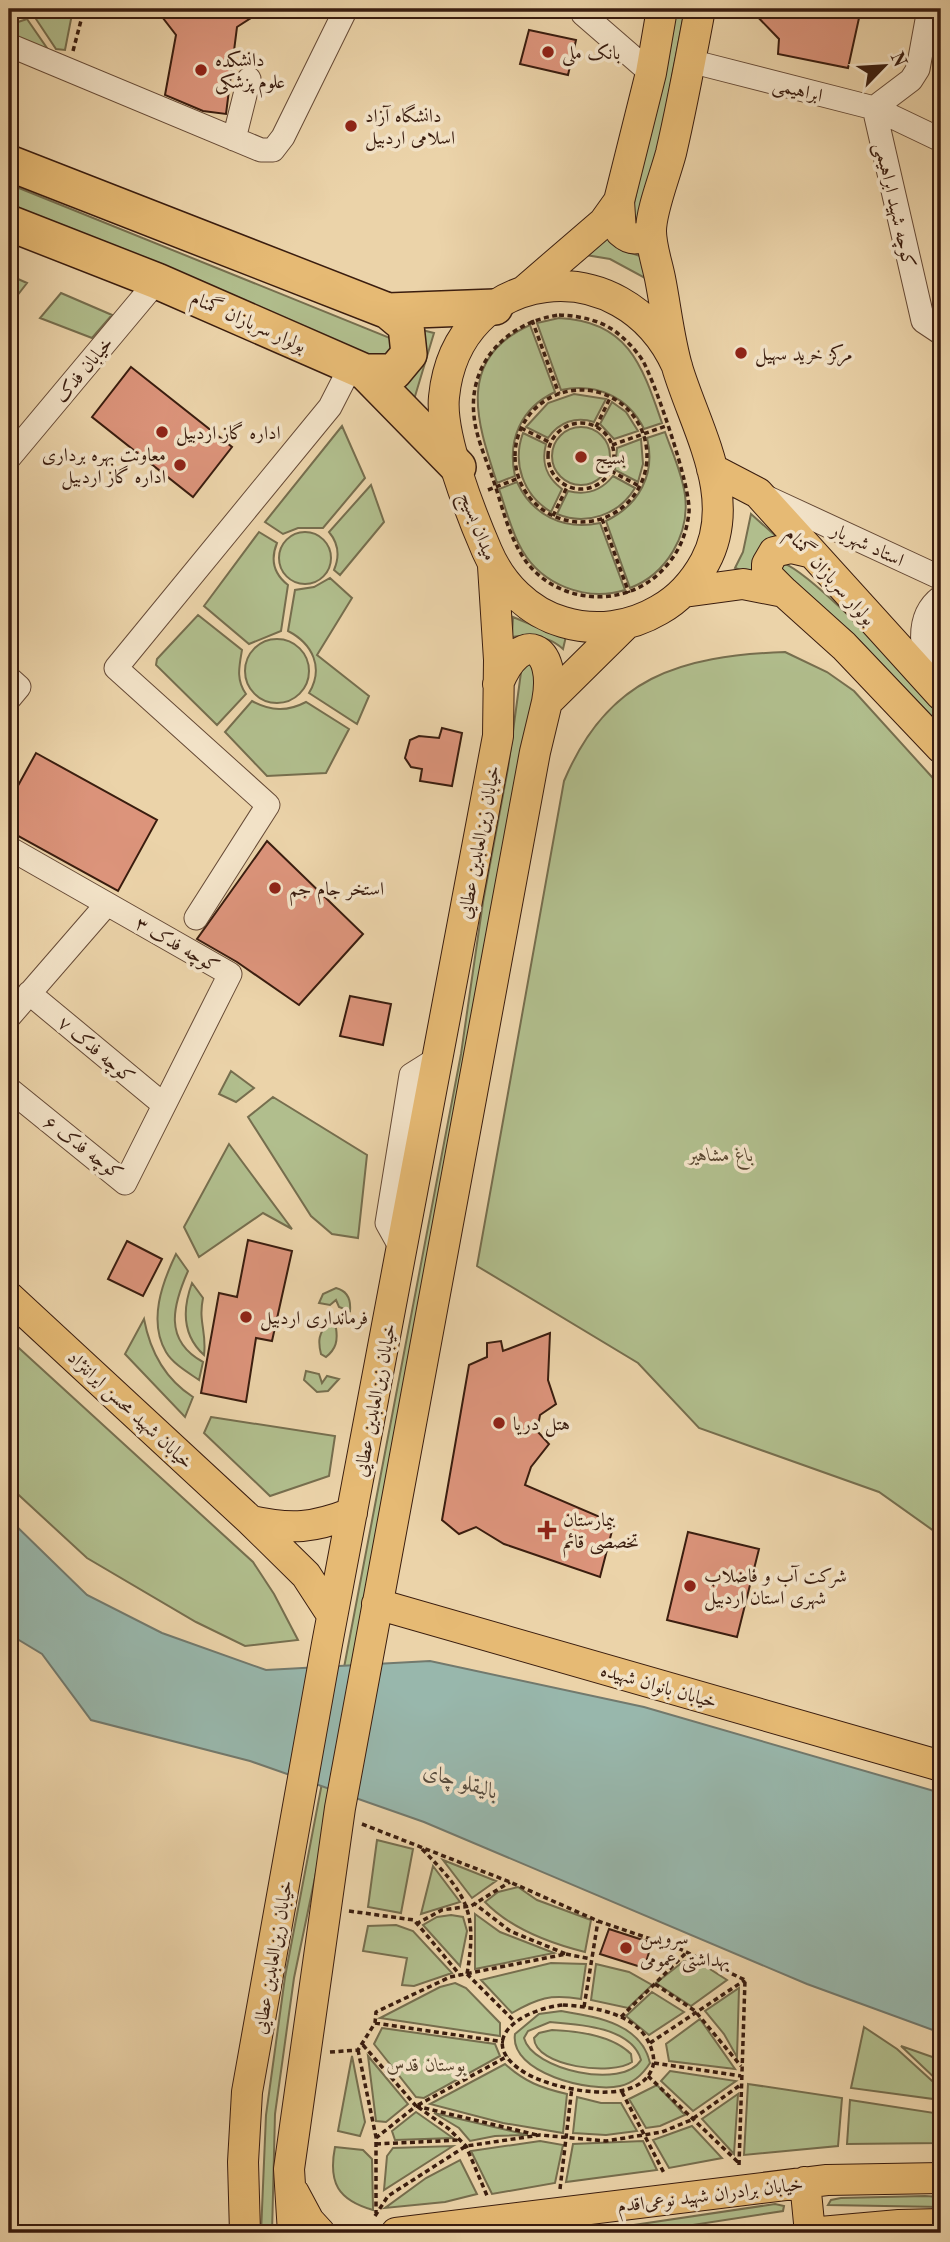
<svg xmlns="http://www.w3.org/2000/svg" width="950" height="2242" font-family="'Old Standard TT',Amiri,serif">
  <style>
    .green { fill: #b1be8d; stroke: #766e4e; stroke-width: 2; fill-rule: evenodd }
    .water { fill: #98b7ac; stroke: #72796d; stroke-width: 2 }
    .building { fill: #dc947b; stroke: #3a1d0f; stroke-width: 2 }
    .lines { fill: none; stroke-linecap: round; stroke-linejoin: round }
    .minor-casing { stroke: #664a36; stroke-width: 25 }
    .major-casing { stroke: #3a1d0f; stroke-width: 32 }
    .highway-casing { stroke: #3a1d0f; stroke-width: 38 }
    .path { stroke: #3a1d0f; stroke-width: 3.5; stroke-dasharray: 5 3.5; stroke-linecap: butt }
    .minor { stroke: #f2e2c7; stroke-width: 23 }
    .major { stroke: #e6ba74; stroke-width: 30 }
    .highway { stroke: #e6ba74; stroke-width: 35 }
    .poi-dot { fill: #8f2418; stroke: #f2e2c7; stroke-width: 2.5 }
    .labels { text-anchor: middle; stroke-width: 7; stroke-linejoin: round; paint-order: stroke }
    .poi-label { font-size: 19px; fill: #3a1d0f; stroke: #f2e2c7; text-anchor: start }
    .street-label { font-size: 19px; fill: #3a1d0f; stroke: #f2e2c7 }
    .park-label { font-size: 19px; font-style: italic; fill: #58452e; stroke: #f2e2c7 }
    .water-label { font-size: 21px; font-style: italic; fill: #564b3e; stroke: #f2e2c7 }
  </style>
  <rect width="100%" height="100%" fill="#ebd3a9"/>
  <filter id="stains"><feTurbulence type="fractalNoise" baseFrequency=".00286" numOctaves="4"/><feColorMatrix values="0 0 0 0 .2 0 0 0 0 .09 0 0 0 0 .02 0 0 0 .5 -.17"/></filter>
  <radialGradient id="worn" r=".72"><stop offset=".6" stop-color="#630" stop-opacity="0"/><stop offset="1" stop-color="#630" stop-opacity=".3"/></radialGradient>
  <path class="green" d="M41 9H73L65 50 56 49 34 16Z
    M674 9H685L661 135 639 224 630 223Z
    M27 19 49 51 9 38V25Z
    M9 184 390 338 396 343 381 366 9 206Z
    M607 236 619 249 643 257 645 278 610 259 586 255Z
    M9 275 27 283 13 301H9Z
    M61 293 112 315 92 338 40 318Z
    M559 318C628 321 642 365 662 423L644 429C628 396 595 383 561 390L537 323Z
    M530 325 555 392C521 408 507 440 515 476L497 483C477 422 455 359 530 325Z
    M414 328 434 333 413 403 398 385Z
    M574 394 606 399 594 422C576 416 559 422 548 438L526 427 548 403Z
    M612 402 626 412 638 431 614 439 600 424Z
    M342 426 365 478 323 528H298L283 534 265 522Z
    M552 456a29 29 0 1 1 58 0a29 29 0 1 1-58 0Z
    M665 432C672 452 682 473 685 495 690 534 667 574 630 588L606 521C639 505 656 474 647 438Z
    M523 433 546 444C541 463 546 477 562 489L551 512C523 495 512 463 523 433Z
    M641 439 643 464 638 482 615 470 617 448Z
    M613 476 635 488C619 515 586 526 557 514L568 491C587 496 601 491 613 476Z
    M517 482C532 515 564 531 600 523L625 590C586 602 542 585 522 550 511 531 506 509 499 489Z
    M371 485 384 522 340 575 334 570C340 556 339 544 329 532Z
    M751 514 778 538 760 577 735 568 743 552Z
    M259 532 277 543C270 560 274 574 288 585L281 631 249 644 204 606Z
    M279 558a26 26 0 1 1 52 0a26 26 0 1 1-52 0Z
    M782 563C808 568 917 684 941 709V726L852 633 794 587 779 565Z
    M330 578 352 598 317 655 369 696 357 724 309 693C324 668 313 644 288 631L295 590 314 587Z
    M198 615 242 650C239 667 236 680 246 694L217 725 156 665 157 659Z
    M513 617 537 627 567 632 563 649C549 636 530 634 512 637Z
    M245 671a32 32 0 1 1 64 0a32 32 0 1 1-64 0Z
    M785 652 827 672 854 691 941 787V1536L879 1492 699 1428 638 1363 477 1266 564 781C608 677 679 656 785 652Z
    M528 660 539 667 327 1820 294 1978 275 2114 272 2233H261L266 2115 285 1977 461 1054 483 902 508 768 522 665Z
    M252 701C271 711 287 712 306 702L349 729 326 773 267 776 225 732Z
    M231 1071 254 1088 236 1102 219 1094Z
    M273 1097 367 1155 358 1238 332 1234 311 1216 248 1117Z
    M229 1144 292 1229 263 1213 199 1257 184 1227Z
    M176 1254 188 1271C173 1305 163 1340 203 1362L199 1380C189 1373 173 1364 166 1352 148 1321 162 1283 176 1254Z
    M192 1283 203 1298C198 1322 207 1332 204 1355 182 1335 182 1310 192 1283Z
    M336 1288C348 1291 351 1300 350 1311L339 1307 336 1300 330 1305 319 1303 323 1294Z
    M144 1319C150 1351 165 1379 193 1397L185 1417 125 1354Z
    M329 1324 336 1328C338 1341 336 1349 326 1357L321 1354C318 1342 318 1332 329 1324Z
    M9 1339 253 1562 274 1594 298 1640 245 1646 196 1622 87 1558 9 1486Z
    M306 1371 319 1374 322 1383 327 1376 339 1379 328 1391 317 1392 304 1380Z
    M211 1417 335 1436 329 1476 270 1496 204 1433Z
    M377 1840 413 1849 401 1913 368 1907Z
    M443 1860 496 1881 472 1898Z
    M433 1866 460 1902 421 1914Z
    M518 1887 537 1900 591 1920 585 1952C549 1943 511 1929 485 1902L498 1892Z
    M475 1914 500 1932 554 1953 475 1969Z
    M451 1915 463 1917 467 1931 460 1966 423 1925 437 1917Z
    M396 1925 413 1931 452 1973 414 1986 402 1985 407 1958 363 1951 368 1926Z
    M684 1961 702 1964 727 1980 691 2006 656 1983Z
    M551 1963 586 1964 581 1999C550 1994 538 1998 512 2013L481 1980Z
    M596 1964 629 1972 652 1985 628 2008 591 2000Z
    M455 1983 466 1988 500 2023V2036L380 2018 440 1987Z
    M739 1988 737 2057 724 2034 705 2011Z
    M652 1992 684 2012 649 2035 626 2016Z
    M561 2011C596 2017 641 2023 650 2063 643 2074 634 2083 620 2086 591 2093 509 2073 515 2034L539 2014ZM550 2022C578 2024 632 2027 641 2060 623 2090 532 2070 524 2038L528 2031Z
    M700 2019 735 2069 669 2061 666 2044Z
    M864 2027 897 2049 941 2089V2100L851 2088Z
    M382 2028 495 2044 500 2056 424 2098 416 2097 374 2044Z
    M552 2030C578 2031 612 2035 631 2054L632 2062C613 2076 535 2067 534 2038L539 2033Z
    M901 2046 941 2060V2084Z
    M352 2056 365 2122 360 2136 338 2131Z
    M368 2056 408 2104 386 2122 376 2121Z
    M505 2064C525 2082 541 2088 567 2094L563 2133 503 2123 430 2104Z
    M670 2071 736 2081 693 2111 661 2081Z
    M748 2084 842 2098 838 2146 744 2155Z
    M657 2085 685 2115 660 2126 646 2128 629 2099Z
    M738 2094 734 2154 702 2119Z
    M577 2097 601 2103H621L637 2131 606 2135 573 2133Z
    M850 2100 941 2114V2143L847 2144Z
    M416 2112 453 2138 395 2140 392 2131Z
    M434 2113 528 2135 495 2136 470 2141 459 2128Z
    M692 2126 722 2158 669 2168 653 2140Z
    M540 2141 563 2145 555 2183 492 2194 471 2151Z
    M643 2141 657 2170 566 2182 573 2144Z
    M453 2146 384 2190 387 2156 393 2148Z
    M335 2147 363 2150 372 2159 373 2210C338 2200 328 2183 335 2147Z
    M460 2160 477 2194 445 2202 385 2208 426 2178Z
    M925 2196 941 2197V2207L828 2205 831 2200 841 2198Z
    M775 2204 784 2206 783 2211 641 2233H580Z"/>
  <path class="water" d="M9 1519 87 1595 162 1633 266 1670 430 1661 644 1707 941 1793V2033L807 1984 424 1822 250 1761 91 1720 42 1654 9 1634Z"/>
  <path class="building" d="M156 9H265L237 27 226 114 203 111 165 95 176 35Z
    M750 9H861L848 68 778 54 779 39Z
    M529 30 576 40 568 75 520 64Z
    M131 367 232 447 193 497 92 417Z
    M442 728 462 733 452 786 420 781 422 769 411 767 405 758 410 740 419 736 439 738Z
    M36 753 157 820 118 891 9 831V802Z
    M267 841 363 934 299 1005 237 962 197 939Z
    M350 996 391 1004 383 1045 340 1036Z
    M248 1240 292 1251 272 1341 256 1338 246 1402 201 1393 219 1293 237 1297Z
    M127 1241 162 1259 143 1296 108 1279Z
    M550 1333 548 1380 556 1404 540 1415 537 1431 549 1444 531 1467 525 1485 614 1523 600 1577 504 1544 476 1527 459 1534 442 1520 469 1365 487 1357V1343L501 1341 503 1351Z
    M688 1532 759 1549 737 1637 667 1620Z
    M609 1929 652 1943 644 1968 600 1954Z"/>
  <g class="lines">
    <g class="minor-casing">
      <path id="minor" d="M585 9 583 14 651 73
        M929 9 918 69 911 80 874 108 923 321 941 333
        M9 45 261 150H273L283 137 346 9
        M690 61 874 108 941 140
        M234 139 249 79
        M9 458 157 281
        M766 497 941 578
        M9 678 19 687 9 699
        M935 683C922 657 913 618 941 597
        M9 848 230 974 125 1183 9 1089
        M196 918 268 805 116 668 330 407 351 366
        M29 993 164 1105
        M9 1017 107 904
        M402 1250 387 1223 411 1075 438 1058"/>
    </g>
    <g class="major-casing">
      <path id="major" d="M619 201 621 232C632 242 640 240 651 231
        M524 291 604 222 619 201 651 73 662 9
        M677 366C623 246 457 265 444 397 440 436 471 514 487 551 501 584 528 612 563 622 596 632 630 627 659 610 679 599 694 582 705 562 739 499 697 431 678 370 669 340 666 308 660 278 657 263 651 246 651 231 651 210 665 176 671 153 682 106 691 57 700 9
        M712 469 758 493 941 695
        M684 592 743 584 784 592 844 646 941 748
        M784 592 767 575V564L774 552 791 548 808 552
        M498 684C521 627 558 645 547 702
        M9 1297 251 1521 306 1575 332 1615
        M251 1521C292 1530 313 1528 352 1513
        M377 1604 941 1766
        M805 2182 810 2233
        M294 2193 309 2221 320 2233
        M245 2233 243 2162 247 2092 327 1644 498 736 499 660 493 566
        M293 2233 289 2169 340 1808 535 752 547 702 626 624
        M396 2233 827 2180 941 2178
        M809 2233 899 2225 941 2224"/>
    </g>
    <g class="highway-casing">
      <path id="highway" d="M9 163 388 311 495 307
        M9 223 157 281 365 372 458 467
        M365 372H394L409 354 406 326 388 311"/>
    </g>
    <path class="path" d="M73 51 84 9
      M559 315C582 316 605 321 622 337 630 344 638 353 643 361 656 385 691 487 689 512 687 532 680 550 667 565 632 608 563 607 528 564 510 541 503 509 494 482 487 461 476 438 474 416 468 362 508 322 559 315Z
      M532 320 559 394
      M515 456a66 66 0 1 1 132 0a66 66 0 1 1-132 0Z
      M548 456a33 33 0 1 1 66 0a33 33 0 1 1-66 0Z
      M596 427 610 398
      M521 428 551 443
      M612 445 666 426
      M611 471 639 486
      M488 490 519 478
      M553 516 567 487
      M602 519 629 593
      M362 1824 510 1882 598 1921 680 1949 745 1980
      M422 1849C466 1894 478 1910 467 1974
      M349 1911 414 1920 460 1975
      M416 1924 442 1910 471 1906 510 1882
      M566 1954 591 1959
      M467 1974 514 2021
      M655 1984 695 2011 741 2066
      M563 2005C596 2007 642 2014 652 2051 655 2060 654 2068 648 2076 627 2105 554 2089 527 2074 471 2041 522 2009 563 2005Z
      M584 2007 598 1921
      M621 2017 687 1952
      M375 2023 504 2042
      M650 2043 745 1980
      M363 2045 416 2106 376 2138V2213
      M358 2050 376 2137
      M330 2052 358 2050 375 2023 376 2012 450 1977 566 1954 510 1931 475 1904
      M654 2063 741 2076
      M648 2076 740 2164
      M622 2092 664 2173
      M418 2105 508 2056
      M416 2106 537 2135
      M418 2107 449 2129 466 2146 488 2198
      M376 2144 460 2140
      M739 2165 745 1980
      M560 2189 572 2087
      M375 2216 388 2196 466 2146 540 2135 606 2141 662 2132 691 2120 739 2086"/>
    <use href="#minor" class="minor"/>
    <use href="#major" class="major"/>
    <use href="#highway" class="highway"/>
  </g>
  <g class="poi-dot">
    <circle cx="548" cy="52" r="7"/>
    <circle cx="201" cy="70" r="7"/>
    <circle cx="351" cy="126" r="7"/>
    <circle cx="741" cy="353" r="7"/>
    <circle cx="162" cy="432" r="7"/>
    <circle cx="581" cy="457" r="7"/>
    <circle cx="180" cy="465" r="7"/>
    <circle cx="275" cy="888" r="7"/>
    <circle cx="246" cy="1317" r="7"/>
    <circle cx="499" cy="1423" r="7"/>
    <path d="M543.5 1519.5h7v7h7v7h-7v7h-7v-7h-7v-7h7z"/>
    <circle cx="690" cy="1586" r="7"/>
    <circle cx="626" cy="1948" r="7"/>
  </g>
  <g class="labels">
    <g class="poi-label">
      <text x="562" y="59">بانک ملی</text>
      <text x="215" y="66">دانشکده<tspan x="215" dy="22">علوم پزشکی</tspan></text>
      <text x="365" y="122">دانشگاه آزاد<tspan x="365" dy="22">اسلامی اردبیل</tspan></text>
      <text x="755" y="360">مرکز خرید سهیل</text>
      <text x="176" y="439">اداره گاز اردبیل</text>
      <text x="166" y="461" text-anchor="end">معاونت بهره برداری<tspan x="166" dy="22">اداره گاز اردبیل</tspan></text>
      <text x="595" y="464">بسیج</text>
      <text x="289" y="895">استخر جام جم</text>
      <text x="260" y="1324">فرمانداری اردبیل</text>
      <text x="513" y="1430">هتل دریا</text>
      <text x="563" y="1526">بیمارستان<tspan x="563" dy="22">تخصصی قائم</tspan></text>
      <text x="704" y="1582">شرکت آب و فاضلاب<tspan x="704" dy="22">شهری استان اردبیل</tspan></text>
      <text x="640" y="1944">سرویس<tspan x="640" dy="22">بهداشتی عمومی</tspan></text>
    </g>
    <g class="street-label">
      <text transform="translate(798 89) rotate(14)" y="7">ابراهیمی</text>
      <text transform="translate(896 205) rotate(77)" y="7">کوچه شهید ابراهیمی</text>
      <text transform="translate(249 321) rotate(24)" y="7">بولوار سربازان گمنام</text>
      <text transform="translate(83 369) rotate(-50)" y="7">خیابان فدک</text>
      <text transform="translate(479 526) rotate(69)" y="7">میدان بسیج</text>
      <text transform="translate(868 544) rotate(25)" y="7">استاد شهریار</text>
      <text transform="translate(831 576) rotate(48)" y="7">بولوار سربازان گمنام</text>
      <text transform="translate(478 842) rotate(-79)" y="7">خیابان زین‌العابدین عطایی</text>
      <text transform="translate(178 944) rotate(30)" y="7">کوچه فدک ۳</text>
      <text transform="translate(97 1049) rotate(40)" y="7">کوچه فدک ۷</text>
      <text transform="translate(84 1147) rotate(37)" y="7">کوچه فدک ۶</text>
      <text transform="translate(374 1400) rotate(-79)" y="7">خیابان زین‌العابدین عطایی</text>
      <text transform="translate(131 1409) rotate(43)" y="7">خیابان شهید محسن ایراننژاد</text>
      <text transform="translate(659 1685) rotate(16)" y="7">خیابان بانوان شهیده</text>
      <text transform="translate(272 1957) rotate(-80)" y="7">خیابان زین‌العابدین عطایی</text>
      <text transform="translate(710 2194) rotate(-7)" y="7">خیابان برادران شهید نوعی‌اقدم</text>
    </g>
    <g class="park-label">
      <text x="721" y="1161">باغ مشاهیر</text>
      <text x="426" y="2071">بوستان قدس</text>
    </g>
    <g class="water-label">
      <text transform="translate(461 1781) rotate(17)" y="7">بالیقلو چای</text>
    </g>
  </g>
  <rect width="950" height="2242" fill="none" stroke="#ebd3a9" stroke-width="35"/>
  <rect x="10" y="10" width="929" height="2221" fill="none" stroke="#3a1d0f" stroke-width="3.5"/>
  <rect x="18" y="18" width="915" height="2207" fill="none" stroke="#3a1d0f" stroke-width="2"/>
  <g transform="translate(884 66) rotate(65)" stroke="#f2e2c7" stroke-width="5" paint-order="stroke">
  <path d="M0-5L12 26L0 18L-12 26Z" fill="#3a1d0f"/>
  <text y="-10" font-size="19" font-weight="bold" text-anchor="middle" fill="#3a1d0f">N</text>
  </g>
  <rect width="100%" height="100%" filter="url(#stains)"/>
  <rect width="100%" height="100%" fill="url(#worn)"/>
</svg>
